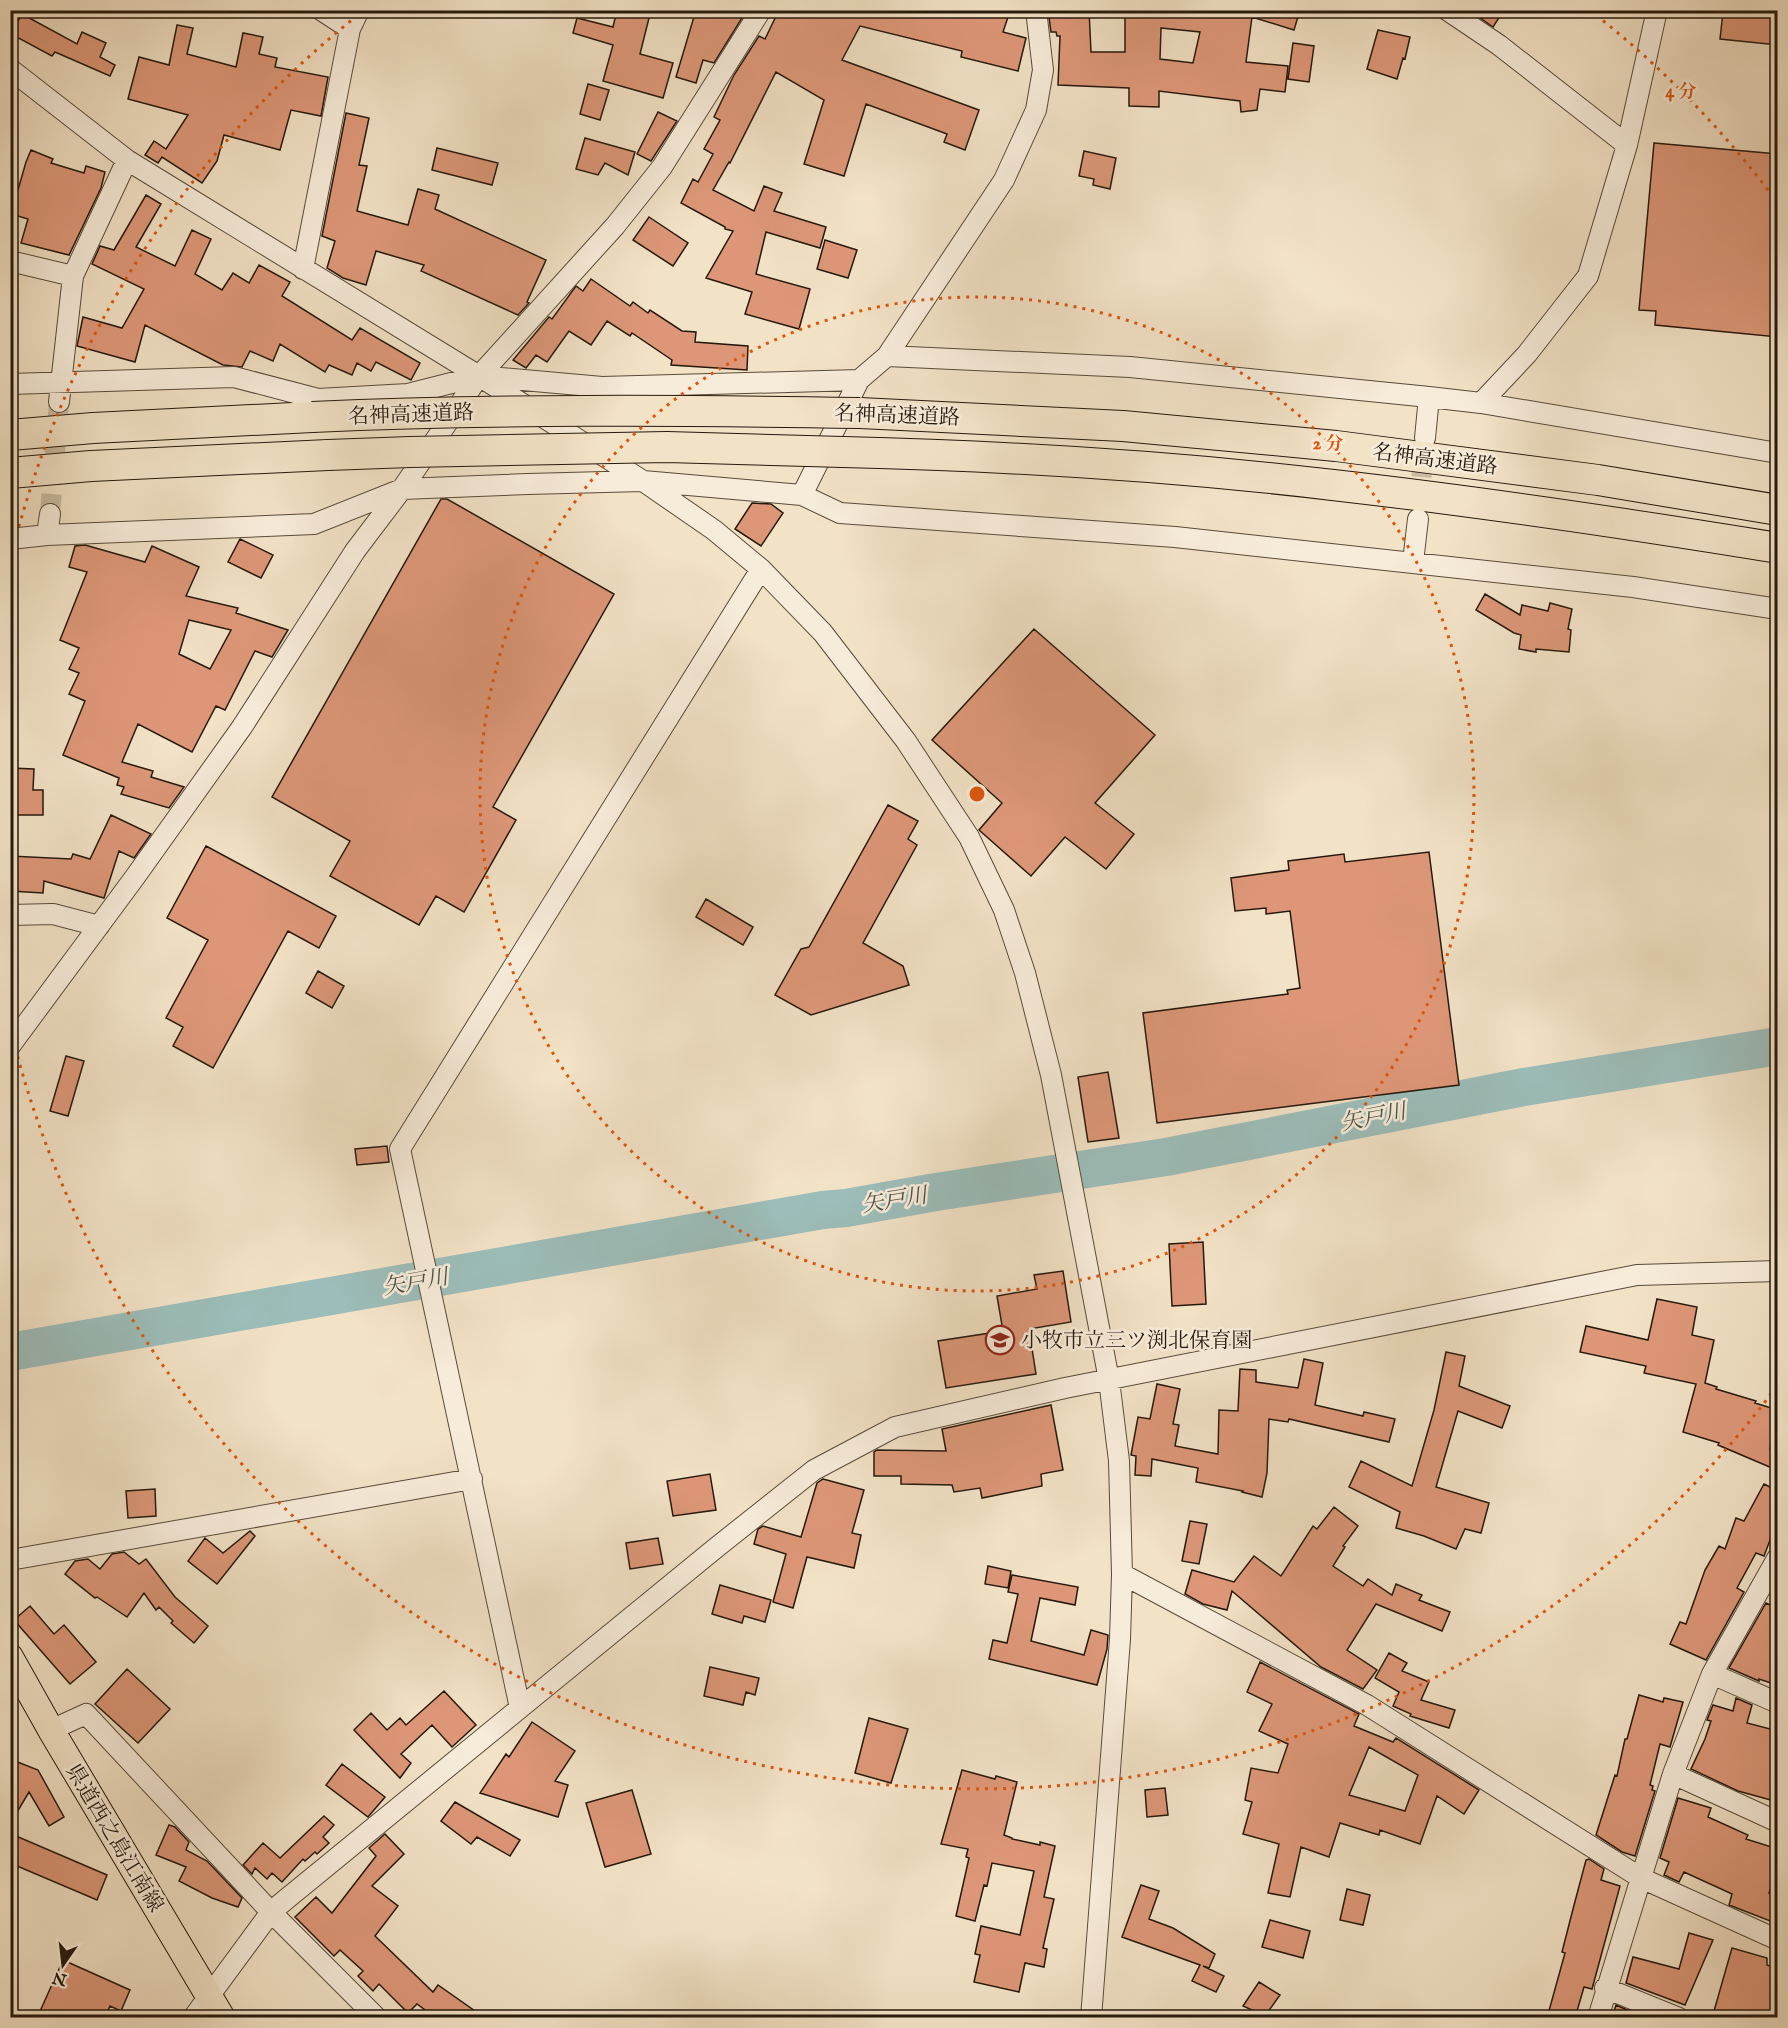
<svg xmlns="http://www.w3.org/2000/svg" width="1788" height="2028" font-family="'IM FELL English','Noto Serif JP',serif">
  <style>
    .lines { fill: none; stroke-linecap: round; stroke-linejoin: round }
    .river { stroke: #9cbdb9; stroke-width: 38 }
    .building { fill: #dd9778; stroke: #25190d; stroke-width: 1.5; fill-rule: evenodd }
    .minor-tunnel { stroke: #c9baa1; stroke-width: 20; stroke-dasharray: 20 10; stroke-linecap: butt }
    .minor-casing { stroke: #584b3b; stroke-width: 22 }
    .major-casing { stroke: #25190d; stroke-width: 28 }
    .highway-casing { stroke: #25190d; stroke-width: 32 }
    .minor { stroke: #f7ecda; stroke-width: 20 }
    .major { stroke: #f2e2c6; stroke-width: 26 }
    .highway { stroke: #f2e2c6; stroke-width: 30 }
    .highway-bridge-casing { stroke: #25190d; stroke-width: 32; stroke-linecap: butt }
    .highway-bridge { stroke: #f2e2c6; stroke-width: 30 }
    .ring { fill: none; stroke: #de560c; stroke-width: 3; stroke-dasharray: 3 6 }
    .labels { text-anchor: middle; stroke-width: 5; stroke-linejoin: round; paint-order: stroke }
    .street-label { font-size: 21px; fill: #25190d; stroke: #f7ecda }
    .poi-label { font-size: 21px; fill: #25190d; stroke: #f7ecda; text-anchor: start }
    .water-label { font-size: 22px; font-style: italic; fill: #4f5249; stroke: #f7ecda }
    .centre { fill: #de560c; stroke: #f7ecda; stroke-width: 3 }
    .ring-label { font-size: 18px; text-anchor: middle; font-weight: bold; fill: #de560c; stroke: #f7ecda; stroke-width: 5; stroke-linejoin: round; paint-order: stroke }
  </style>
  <rect width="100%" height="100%" fill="#f2e2c6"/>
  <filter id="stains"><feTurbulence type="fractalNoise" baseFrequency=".00333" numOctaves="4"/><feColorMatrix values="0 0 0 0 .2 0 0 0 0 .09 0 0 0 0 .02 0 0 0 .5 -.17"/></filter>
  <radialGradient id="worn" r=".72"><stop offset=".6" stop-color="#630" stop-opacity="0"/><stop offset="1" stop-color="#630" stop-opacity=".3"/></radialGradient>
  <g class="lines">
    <path class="river" d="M10 1352 823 1210 846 1208 936 1192 1166 1157 1524 1087 1778 1046"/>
  </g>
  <path class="building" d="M617 10H651L640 54 673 63 663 98 603 81 613 45 573 33 577 18 613 27Z
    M696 10H744L742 18 714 63 703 60 696 83 676 77Z
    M779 10H986L1008 17 1003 32 1026 38 1018 71 961 57 962 51 860 26 842 60 979 110 965 150 944 142 947 134 866 104 844 176 804 164 824 100 776 72 730 163 729 162 713 190 754 211 764 186 782 193 774 211 826 227 820 248 766 232 756 274 810 289 799 329 745 314 752 292 706 278 733 231 725 229V227L681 203 693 179 698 182 713 154 704 149 720 120 714 117 734 75 759 36 765 39Z
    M1048 10H1089L1091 52H1125V10H1300L1294 30 1252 17 1246 62 1288 66 1285 92 1260 89 1257 110 1241 112 1240 101 1159 91V107L1129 106V88L1058 85 1060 36H1057L1056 32H1051ZM1161 28 1200 32 1193 63 1160 59Z
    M1469 10H1504L1493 27Z
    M1723 12 1778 18V45L1720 39Z
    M22 14 77 44 82 32 106 43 100 57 115 65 110 76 55 52 52 56 11 34Z
    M177 25 193 28 187 54 236 67 243 33 263 37 259 54 277 58 275 67 328 77 321 116 291 110 280 150 224 135 217 161 202 183 162 157 158 163 145 155 154 141 166 149 188 115 128 99 139 57 169 65Z
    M1378 30 1410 37 1405 59 1403 58 1397 79 1367 69Z
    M1293 43 1314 46 1309 82 1288 79Z
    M588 84 609 90 600 120 580 114Z
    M658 112 677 121 651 161 637 154Z
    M346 113 369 118 359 165 367 166 357 211 408 225 418 189 439 195 435 209 546 260 527 302 529 303 518 315 421 271 424 265 376 251 366 285 343 278 327 268 335 241 322 236Z
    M585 138 635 152 628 175 605 163 598 175 576 169Z
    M1654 143 1778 154V337L1655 325 1656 311 1639 310Z
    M437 148 498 163 492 185 432 170Z
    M31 150 53 159 51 163 84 173 86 166 105 172 101 188 69 255 21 243 28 219 11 214 26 162Z
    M1084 151 1116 158 1110 189 1093 185 1094 179 1079 176Z
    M146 195 161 204 136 247 175 266 192 230 211 239 195 274 222 290 233 273 249 283 259 265 290 282 282 296 352 340 360 328 420 363 411 380 376 362 371 371 357 363 352 375 329 365 325 372 280 344 273 361 250 351 242 367 223 365 145 325 135 362 77 346 83 317 122 328 144 289 92 264 100 246 114 250Z
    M649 217 688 243 673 266 633 240Z
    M825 240 857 250 848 278 817 269Z
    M591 279 630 306 633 302 648 313 650 310 682 331 696 332 695 342 748 346 747 370 671 365 672 360 632 333 630 336 607 321 591 345 569 331 547 362 536 355 526 368 513 360 549 317 552 319 576 286 583 291Z
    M441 499H447L614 594 493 807 516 820 464 912 436 896 419 925 330 876 350 841 272 797Z
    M752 503 771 504 783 513 761 546 735 529Z
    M240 539 273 555 261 578 228 562Z
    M85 545 145 562 152 546 199 567 186 596 238 608 236 613 288 630 272 657 255 651 225 710 216 706 192 752 138 724 122 762 153 771 151 777 184 787 169 808 121 794 124 787 117 785 119 778 63 755 85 701 69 694 79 673 69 669 79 648 60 640 87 572 69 567 75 546ZM189 620 231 630 210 669 179 654Z
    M1485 594 1520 615 1522 605 1548 611 1550 603 1572 609 1568 629 1571 630 1569 652 1536 649V652L1519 649 1521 635 1514 633 1476 610Z
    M1034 629 1155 735 1095 803 1134 834 1106 869 1065 837 1031 876 979 830 1002 803 932 740Z
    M10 768 34 769 33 790H43V815H10Z
    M888 805 918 821 908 839 917 845 863 943 903 966 909 985 811 1015 775 995 801 949 809 947Z
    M111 815 151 834 134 858 119 851 104 898 44 881 43 893 10 891V856L71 859 73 854 90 859Z
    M206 846 336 916 319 948 288 931 213 1068 173 1046 183 1027 166 1018 208 940 167 918Z
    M1429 852 1459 1085 1157 1123 1143 1013 1288 994 1287 990 1300 988 1290 911 1266 914V908L1235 911 1231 878 1289 870 1288 861 1344 854 1345 862Z
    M706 899 753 927 743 945 696 917Z
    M318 971 344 986 332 1008 306 993Z
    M66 1056 84 1061 68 1116 50 1111Z
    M1108 1072 1119 1138 1088 1142 1078 1077Z
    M387 1146 389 1162 357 1165 355 1149Z
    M1203 1242 1206 1304 1172 1306 1169 1244Z
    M1063 1271 1071 1322 1029 1329 1036 1374 946 1388 938 1341 1003 1331 997 1296 1037 1289 1034 1275Z
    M1657 1299 1697 1307 1692 1335 1714 1340 1705 1383 1717 1387 1716 1389 1756 1401 1755 1403 1778 1410V1423L1770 1449 1778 1452V1455L1772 1468 1718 1445 1719 1443 1683 1432 1696 1384 1644 1373 1646 1366 1580 1352 1586 1326 1648 1340Z
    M1446 1352 1465 1356 1459 1386 1510 1406 1502 1428 1458 1411 1436 1487 1489 1503 1481 1533 1465 1529 1456 1549 1424 1536 1396 1528 1400 1512 1349 1487 1361 1461 1412 1486 1434 1410Z
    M1304 1359 1323 1363 1315 1405 1363 1416 1364 1412 1395 1419 1389 1442 1289 1419 1288 1422 1269 1419 1267 1473 1262 1497 1242 1492 1243 1491 1196 1482 1198 1468 1152 1459 1151 1476 1135 1475 1136 1456 1131 1455 1138 1417 1150 1419 1157 1384 1180 1389 1173 1424 1179 1425 1175 1446 1218 1454 1219 1410 1238 1411 1240 1369 1256 1370V1382L1298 1388Z
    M1051 1405 1063 1470 1041 1474 1042 1486 982 1498 980 1488 954 1492 952 1485 901 1484V1476H874V1452L877 1450 946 1451 942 1429Z
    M710 1474 716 1510 673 1516 667 1481Z
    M823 1479 864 1490 852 1533 861 1535 854 1568 807 1557 793 1608 773 1602 786 1554 754 1544 758 1529 763 1526 801 1537 817 1483Z
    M1764 1484 1778 1491V1519L1764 1556 1756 1553 1737 1588 1744 1592 1706 1660 1670 1644 1680 1622 1686 1624 1705 1570 1719 1546 1725 1549 1736 1518 1744 1521Z
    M155 1489 156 1516 128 1518 126 1491Z
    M1334 1507 1358 1526 1343 1546 1345 1547 1333 1566 1363 1586 1368 1579 1392 1595 1396 1584 1422 1595 1419 1600 1450 1612 1442 1631 1376 1604 1347 1650 1377 1670 1363 1689 1321 1667 1232 1591 1227 1610 1203 1604 1185 1594 1192 1570 1234 1582 1254 1556 1281 1576 1313 1526 1317 1529Z
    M1190 1521 1207 1524 1199 1564 1182 1561Z
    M250 1531 255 1536 217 1584 188 1561 205 1538 223 1553Z
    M658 1538 663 1564 630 1569 626 1543Z
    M124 1552 139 1564 146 1559 175 1597 208 1626 194 1643 171 1623 173 1621 159 1607 156 1610 144 1593 127 1617 97 1597 95 1598 65 1574 75 1561 88 1559 100 1569 112 1554Z
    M988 1566 1011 1571 1008 1588 985 1584Z
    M1012 1575 1078 1587 1075 1605 1040 1598 1031 1641 1084 1655 1091 1630 1108 1635 1107 1649 1097 1685 989 1659 993 1640 1007 1643 1018 1594 1008 1592Z
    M720 1585 771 1600 765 1622 744 1616 742 1623 712 1614Z
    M1766 1603 1778 1609V1661L1771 1683 1759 1679V1681L1729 1668Z
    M30 1606 54 1634 64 1625 96 1662 70 1684 14 1620Z
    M1389 1653 1407 1663 1402 1671 1429 1682 1421 1700 1455 1710 1449 1728 1410 1716 1411 1714 1393 1706 1399 1692 1375 1678Z
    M1260 1662 1359 1714 1354 1726 1393 1742 1396 1738 1479 1790 1464 1814 1437 1796 1420 1844 1380 1830 1379 1835 1340 1823 1329 1857 1301 1847 1290 1897 1268 1893 1279 1844 1243 1834 1252 1802 1245 1800 1251 1768 1278 1773 1288 1744 1259 1731 1272 1704 1247 1692ZM1369 1747 1418 1775 1405 1811 1349 1795Z
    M710 1667 759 1678 755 1695 746 1692 743 1705 704 1696Z
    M127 1669 170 1709 138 1743 95 1704Z
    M444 1691 476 1725 452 1747 432 1725 401 1754 411 1763 400 1778 354 1730 371 1713 387 1730 400 1718 406 1725Z
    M1639 1695 1663 1702 1664 1698 1683 1702 1670 1747 1660 1744 1650 1785 1653 1786 1652 1790 1655 1791 1635 1856 1622 1852 1596 1835 1615 1775 1617 1776 1625 1739H1627Z
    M1736 1698 1752 1705 1747 1723 1778 1731V1802L1738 1791 1691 1769 1705 1739 1711 1721 1707 1720 1713 1705 1733 1711Z
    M869 1718 908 1729 891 1783 855 1773Z
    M532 1722 575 1751 555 1781 568 1785 558 1817 480 1793 506 1754 509 1757Z
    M10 1759 38 1770 64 1817 49 1826 29 1792 10 1824Z
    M342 1764 385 1797 368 1817 326 1785Z
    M962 1770 995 1779 996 1776 1017 1782 1004 1835 1012 1838V1839L1040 1845V1842L1055 1846 1044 1897 1054 1899 1043 1948 1047 1949 1044 1967 1025 1963 1019 1992 974 1982 980 1955 975 1954 981 1926 1020 1935 1034 1871 992 1863 987 1886 984 1885 975 1921 956 1916 969 1858 966 1857 968 1849 941 1844Z
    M1165 1788 1168 1815 1147 1817 1145 1790Z
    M632 1790 651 1854 605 1867 586 1803Z
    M1678 1798 1711 1808 1708 1817 1748 1835 1746 1839 1778 1849V1865L1769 1893 1778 1897V1924L1729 1905 1732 1894 1684 1872 1679 1882 1664 1875 1669 1862 1660 1858Z
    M455 1802 520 1840 510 1856 477 1837 471 1844 441 1821Z
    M324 1816 334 1825 323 1837 329 1843 317 1854 315 1852 305 1861 303 1859 282 1882 272 1873 267 1879 255 1868 252 1874 243 1865 263 1843 280 1858Z
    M169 1825 175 1827 189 1842 186 1850 207 1861 242 1898 238 1907 212 1898 179 1881 186 1867 156 1855Z
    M385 1834 404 1854 372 1886 398 1906 375 1936 433 1992 438 1985 485 2018H436L417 2004 408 2013 379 1984 373 1991 358 1976 363 1971 340 1950 334 1956 295 1917 316 1897 332 1913 376 1856 369 1848Z
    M16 1836 107 1875 97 1900 10 1863V1850Z
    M1589 1859 1604 1869 1601 1880 1620 1886 1592 1989 1584 1987 1575 2018H1547L1565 1953 1562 1952 1573 1909 1586 1860Z
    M1141 1885 1159 1891 1149 1919 1173 1928 1215 1954 1209 1968 1203 1966 1224 1976 1216 1992 1192 1981 1200 1965 1122 1937Z
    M1347 1889 1370 1895 1363 1925 1340 1920Z
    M1270 1920 1310 1931 1303 1958 1262 1947Z
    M1689 1933 1713 1940 1685 2005 1626 1983 1633 1957 1679 1969Z
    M1732 1948 1767 1958V1965L1778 1969V2018H1712Z
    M63 1960 130 1990 121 2011 110 2006 105 2018H37Z
    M1259 1982 1280 1995 1265 2016 1243 2006Z
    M1616 2005 1634 2013 1632 2018H1612Z"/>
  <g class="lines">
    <path class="minor-tunnel" d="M1419 507 1424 446
      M50 514 59 402"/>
    <g class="minor-casing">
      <path id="minor" d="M321 10 350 29
        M1447 10 1499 45 1627 145
        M10 69 127 160 479 376 643 481 714 530 761 569 823 633 906 741 969 837 1004 910 1025 973 1051 1075 1109 1380 1119 1461 1122 1574 1120 1639 1091 2018
        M10 261 73 276
        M303 269 350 29 359 10
        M887 356 1130 367 1429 397 1481 403 1778 453
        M10 384 234 377 318 399 408 394 479 376 602 387 859 380 887 356 1004 180 1036 110 1043 70 1036 10
        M59 402 73 276 127 160
        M1481 403 1527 354 1588 276 1627 145 1657 10
        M1425 438 1429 397
        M802 495 859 380
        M47 535 50 514
        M10 539 47 535 314 524 402 489 528 484 643 481 802 495 840 513 1175 537 1633 587 1778 609
        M1413 562 1418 519
        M10 915 53 914 99 926
        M10 1046 135 877 242 727 355 551 402 489 479 376 615 226 662 167 761 10
        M10 1560 472 1479
        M1122 1574 1367 1705 1641 1878 1778 1940
        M1712 1674 1778 1703
        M520 1708 400 1149 761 569
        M51 1730 86 1714 271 1912 377 2018
        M1673 1774 1778 1822
        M1605 1988 1679 2018
        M193 2018 271 1912 284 1901 717 1547 814 1470 895 1427 1065 1388 1637 1275 1778 1271
        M1598 2018 1673 1774 1712 1674 1778 1557"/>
    </g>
    <g class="major-casing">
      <path id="major" d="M10 1657 51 1730 222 2018"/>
    </g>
    <g class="highway-casing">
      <path id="highway" d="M860 413 1123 426 1336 446 1598 480 1778 510
        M10 435 93 428 312 417
        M843 452C1006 456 1172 466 1333 485 1482 502 1630 524 1778 548
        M10 473 91 466 328 455"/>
    </g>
    <use href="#minor" class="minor"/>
    <use href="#major" class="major"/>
    <use href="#highway" class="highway"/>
    <g class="highway-bridge-casing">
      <path id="highway-bridge" d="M312 417C494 409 677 410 860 413
        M328 455 410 452 667 447 843 452"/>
    </g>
    <use href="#highway-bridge" class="highway-bridge"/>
  </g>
  <g class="ring">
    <circle cx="977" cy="794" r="497"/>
    <path d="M1777 1386A995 995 0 0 1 12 1035M12 553A995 995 0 0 1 358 15M1596 15A995 995 0 0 1 1777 202"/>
  </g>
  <defs>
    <g id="school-ring" transform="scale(1.5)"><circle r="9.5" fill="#f7ecda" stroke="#8f2418" stroke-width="1.5"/><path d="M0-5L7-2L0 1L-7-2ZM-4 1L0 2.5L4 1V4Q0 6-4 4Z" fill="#8f2418"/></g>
  </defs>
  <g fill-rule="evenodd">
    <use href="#school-ring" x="1000" y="1340"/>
  </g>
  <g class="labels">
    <g class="street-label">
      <text transform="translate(411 414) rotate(-2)" y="7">名神高速道路</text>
      <text transform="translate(897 415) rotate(2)" y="7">名神高速道路</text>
      <text transform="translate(1435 459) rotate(7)" y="7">名神高速道路</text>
      <text transform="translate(115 1838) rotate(59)" y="7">県道西之島江南線</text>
    </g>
    <g class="poi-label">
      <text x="1021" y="1347">小牧市立三ツ渕北保育園</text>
    </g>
    <g class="water-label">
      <text transform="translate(1373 1116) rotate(-11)" y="8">矢戸川</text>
      <text transform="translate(894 1199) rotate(-9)" y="8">矢戸川</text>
      <text transform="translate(415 1281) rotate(-10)" y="8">矢戸川</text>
    </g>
  </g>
  <circle cx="977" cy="794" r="9" class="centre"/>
  <g class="ring-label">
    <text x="1681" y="97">4 分</text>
    <text x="1328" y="449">2 分</text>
  </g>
  <rect width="1788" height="2028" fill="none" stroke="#f2e2c6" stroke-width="36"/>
  <rect x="12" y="12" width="1764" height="2004" fill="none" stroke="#25190d" stroke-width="3"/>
  <rect x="18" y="18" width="1752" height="1992" fill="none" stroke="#25190d" stroke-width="1.5"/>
  <g transform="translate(63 1965) rotate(194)" stroke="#f7ecda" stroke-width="4.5" paint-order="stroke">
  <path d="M0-4.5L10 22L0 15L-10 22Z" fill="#25190d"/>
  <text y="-9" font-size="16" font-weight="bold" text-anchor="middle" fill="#25190d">N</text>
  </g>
  <rect width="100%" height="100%" filter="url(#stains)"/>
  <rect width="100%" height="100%" fill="url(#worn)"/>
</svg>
